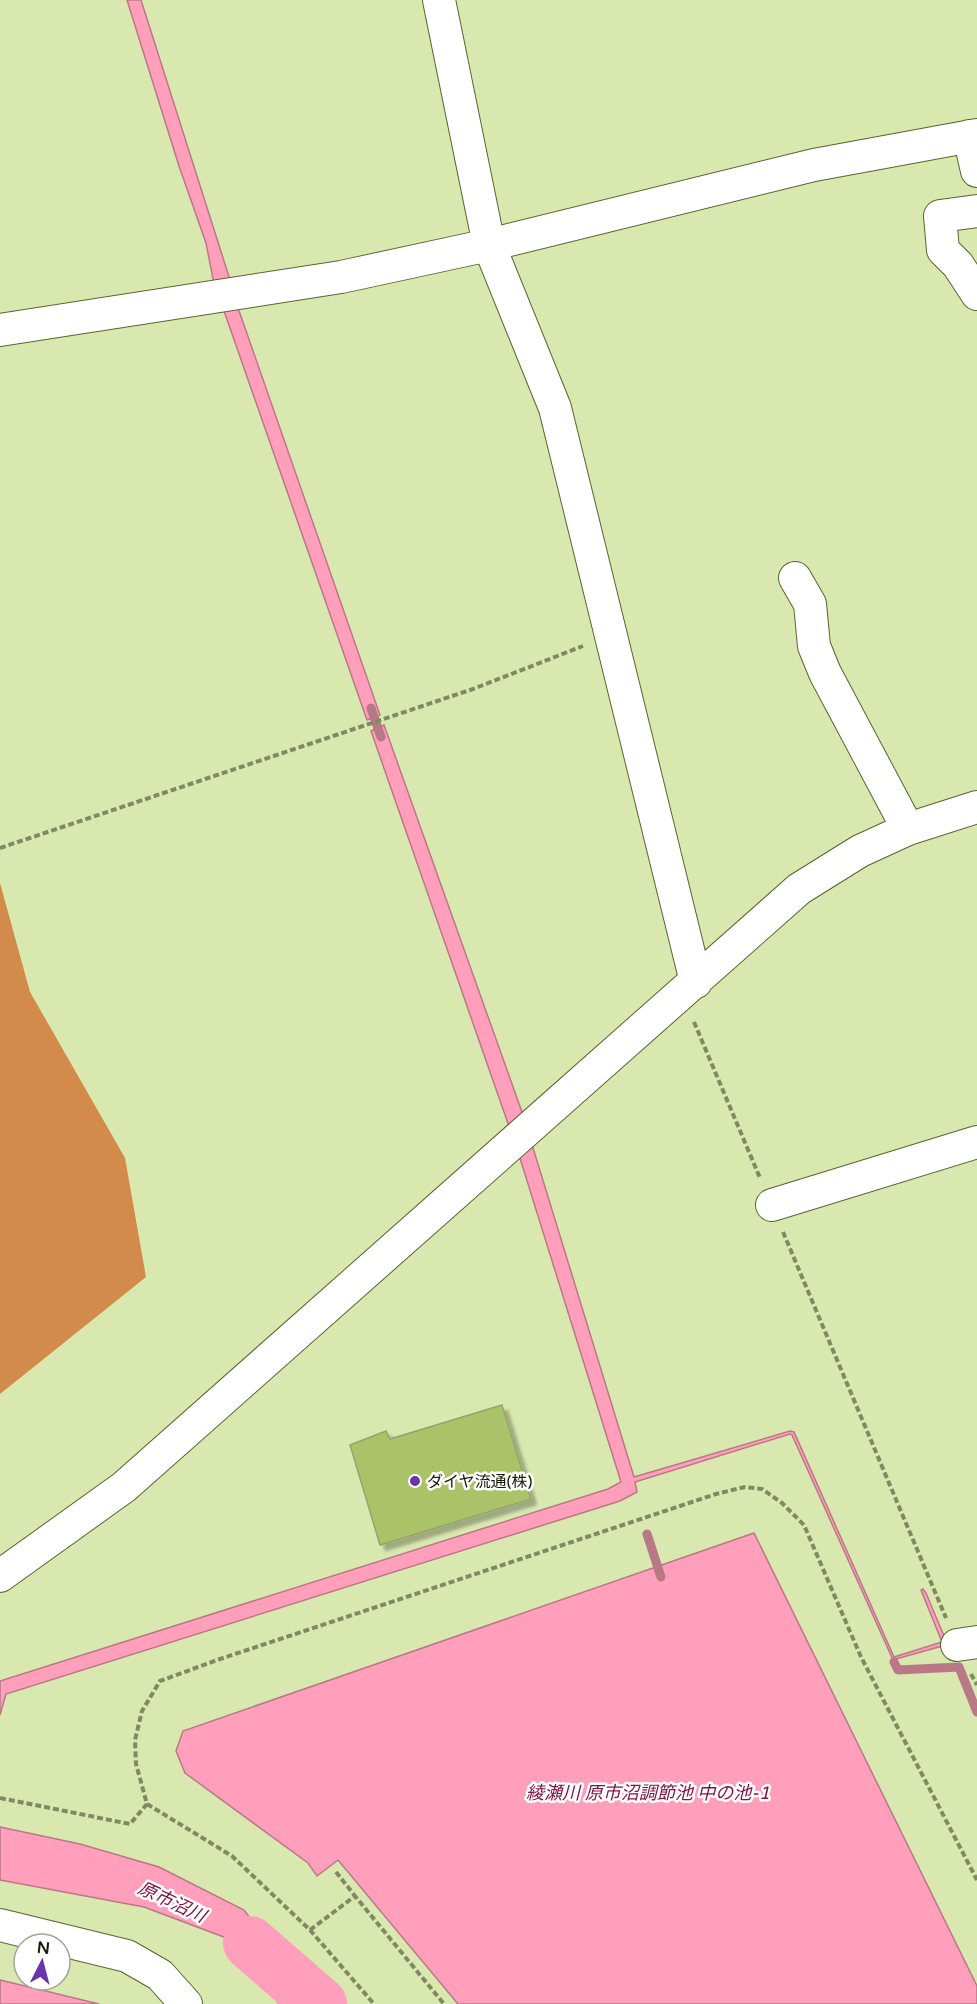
<svg xmlns="http://www.w3.org/2000/svg" width="977" height="2004" font-family="'Varela Round','Noto Sans JP',sans-serif">
  <style>
    .forest { fill: #d38b4b }
    .water { fill: #ff9fbc; stroke: #b97886; stroke-width: 1.5 }
    .lines { fill: none; stroke-linecap: round; stroke-linejoin: round }
    .stream { stroke: #b97886; stroke-width: 9 }
    .river { stroke: #ff9fbc; stroke-width: 54 }
    .building { fill: #acc268; stroke: #95a46d; stroke-width: 1.5; filter: url(#shadow) }
    .minor-casing { stroke: #586430; stroke-width: 34 }
    .path { stroke: #808a62; stroke-width: 4; stroke-dasharray: 6 3; stroke-linecap: butt }
    .minor { stroke: #fff; stroke-width: 32 }
    .poi-dot { fill: #6a34aa; stroke: #fff; stroke-width: 2 }
    .labels { text-anchor: middle; stroke-width: 5; stroke-linejoin: round; paint-order: stroke }
    .poi-label { font-size: 16px; fill: #171c07; stroke: #fff; text-anchor: start }
    .water-label { font-size: 18px; font-style: italic; fill: #841446; stroke: #fff }
  </style>
  <defs>
    <filter id="shadow"><feDropShadow dx="5.5" dy="5.5" stdDeviation="1.5" flood-color="#0004"/></filter>
  </defs>
  <rect width="100%" height="100%" fill="#d9e8af"/>
  <path class="forest" d="M0 883 30 992 125 1158 146 1277 0 1394Z"/>
  <path class="water" d="M127 0H141L231 283 214 284 206 243 179 166Z
    M237 305 380 715 367 720 223 308Z
    M384 725 522 1112 634 1477 790 1431 794 1432 894 1657 942 1642 921 1590 923 1589 926 1593 946 1641 942 1646 896 1659 900 1671H898L792 1435 790 1434 635 1482 637 1492 620 1501 6 1694 0 1715V1681L608 1489 621 1482 519 1155 371 731Z
    M754 1533 977 1986V2004H458L338 1860 317 1876 308 1863 185 1773 176 1751 183 1731Z
    M0 1827 80 1844 159 1867 244 1910 317 2004H279L229 1939 144 1907 0 1880Z
    M0 1980 99 2004H0Z"/>
  <g class="lines">
    <path class="stream" d="M371 708 381 737
      M647 1534 661 1577
      M894 1662 898 1670 959 1667 977 1712"/>
    <path class="river" d="M250 1943 320 2004"/>
  </g>
  <path class="building" d="M502 1405 531 1499 380 1545 350 1445 386 1431 390 1439Z"/>
  <g class="lines">
    <g class="minor-casing">
      <path id="minor" d="M439 0 489 245 555 408 696 982
        M969 136 977 171
        M977 211 940 216 943 250 958 265 977 294
        M0 330 341 277 489 245 814 165 977 135
        M795 578 810 604 814 646 825 673 908 829
        M772 1205 977 1142
        M0 1576 124 1487 799 889 860 851 908 829 977 807
        M957 1645 977 1642
        M0 1925 127 1956 160 1975 186 2004"/>
    </g>
    <path class="path" d="M0 848 473 689 583 646
      M694 1022 760 1178
      M783 1232 946 1618
      M971 1674 977 1685
      M0 1798 130 1824 147 1804 136 1764 135 1740 142 1711 160 1681 220 1659 716 1494 745 1487 762 1489 782 1503 804 1525 861 1657 977 1880
      M147 1804 232 1856 310 1930 374 2004
      M336 1872 355 1896
      M310 1930 355 1896 444 2004"/>
    <use href="#minor" class="minor"/>
  </g>
  <circle class="poi-dot" cx="415" cy="1481" r="6"/>
  <g class="labels">
    <g class="poi-label">
      <text x="427" y="1487">ダイヤ流通(株)</text>
    </g>
    <g class="water-label">
      <text x="648" y="1799">綾瀬川 原市沼調節池 中の池-1</text>
      <text transform="translate(172 1902) rotate(25)" y="6">原市沼川</text>
    </g>
  </g>
  <g transform="translate(42 1962) rotate(6)"><circle r="28" fill="#ffffff" stroke="#a2a49c" stroke-width="1.5"/>
  <path d="M0-4.5L10 22L0 15L-10 22Z" fill="#6a34aa"/>
  <text y="-9" font-size="16" font-weight="bold" text-anchor="middle" fill="#171c07">N</text>
  </g>
</svg>
